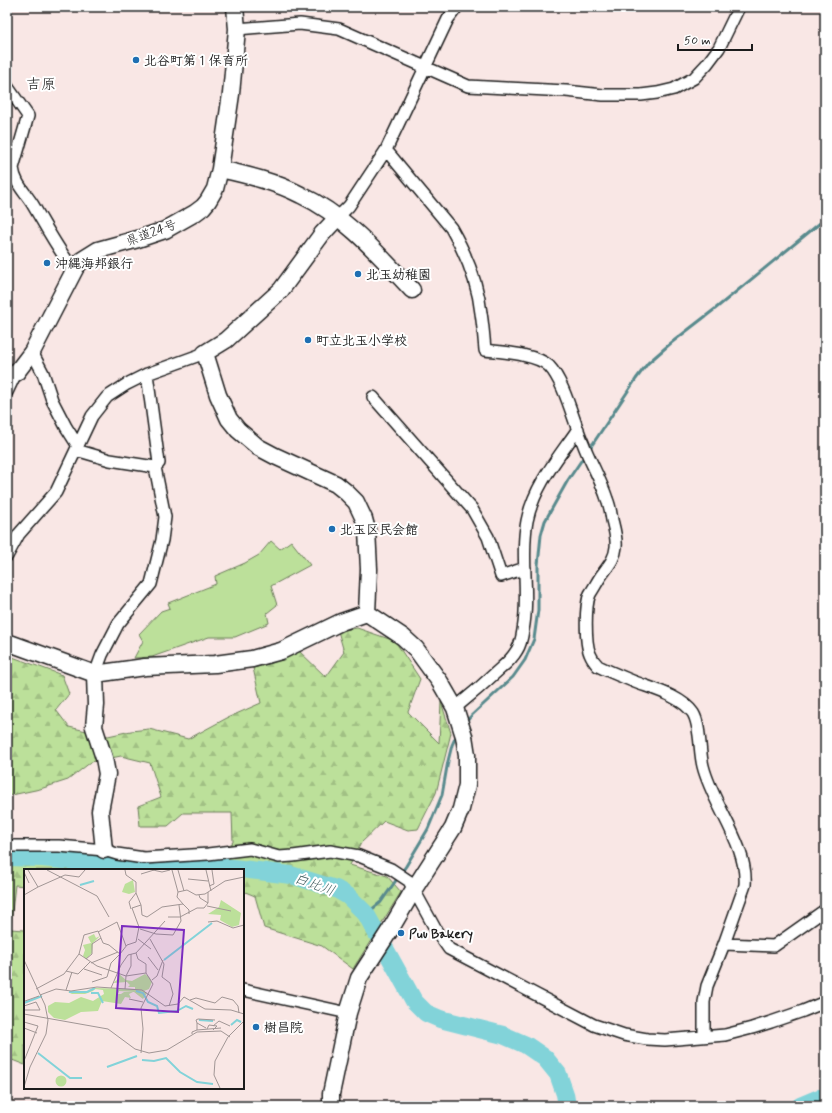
<svg xmlns="http://www.w3.org/2000/svg" width="832" height="1113" font-family="Mynerve,'Klee One',sans-serif">
  <style>
    .forest { fill: url(#forest-firs); stroke: #6c7e5b }
    .park { fill: #bce09a; stroke: #6c7e5b }
    .lines { fill: none; stroke-linecap: round; stroke-linejoin: round }
    .stream { stroke: #598a8d; stroke-width: 3 }
    .river { stroke: #82d3d9; stroke-width: 18 }
    .street-casing { stroke: #1c1c1c; stroke-width: 14 }
    .secondary-casing { stroke: #1c1c1c; stroke-width: 19 }
    .street { stroke: #fff; stroke-width: 11 }
    .secondary { stroke: #fff; stroke-width: 16 }
    .poi-dot { fill: #1f6fb2; stroke: #fff; stroke-width: 1.5 }
    .labels { text-anchor: middle; stroke-width: 4; stroke-linejoin: round; paint-order: stroke }
    .poi-label { font-size: 13px; font-weight: bold; fill: #1c1c1c; stroke: #fff; text-anchor: start }
    .street-label { font-size: 13px; fill: #1c1c1c; stroke: #fff }
    .water-label { font-size: 14px; font-style: italic; fill: #405c5e; stroke: #fff }
    .quarter-label { font-size: 15px; fill: #1c1c1c; stroke: #fff }
    .inset-river { fill: none; stroke: #82d3d9; stroke-width: 2 }
    .inset-road { fill: none; stroke: #a19695; stroke-width: 1 }
    .view { fill: #7b2cbf; fill-opacity: 0.15; stroke: #7b2cbf; stroke-width: 2 }
    .inset-edge { fill: none; stroke: #1c1c1c; stroke-width: 2 }
  </style>
  <defs>
    <pattern id="forest-firs" width="22" height="20" patternUnits="userSpaceOnUse"><rect width="22" height="20" fill="#bce09a"/><path d="M5 1l3.5 6h-7zM16 11l3.5 6h-7z" fill="#a1c084"/></pattern>
  </defs>
  <rect width="100%" height="100%" fill="#f9e7e5"/>
  <filter id="ink" filterUnits="userSpaceOnUse"><feTurbulence type="fractalNoise" baseFrequency=".025" numOctaves="2"/><feDisplacementMap in="SourceGraphic" scale="8" xChannelSelector="R" yChannelSelector="G"/><feConvolveMatrix kernelMatrix="1 2 1 2 8 2 1 2 1" color-interpolation-filters="sRGB"/></filter>
  <g filter="url(#ink)">
    <path class="forest" d="M357 628 395 641 420 679 408 712 439 743 441 702 451 733 436 793 418 829 408 830 384 821 361 843 350 865 387 876 401 892 353 969 322 946 264 928 255 896 243 891V870H25V886L15 885 10 929 25 930V1065L7 1058V852L50 855 105 860 166 863 211 861 233 842 232 813H183L168 826H140L138 806 161 797 150 763 121 756 91 762 68 780 40 789 7 796V655L62 675 69 694 56 710 69 727 108 736 131 731 149 729 188 739 227 718 261 703 253 668 272 663 298 650 326 677 344 652 338 631Z"/>
    <path class="park" d="M271 541 280 549 291 541 310 565 271 586 277 605 267 613 269 623 235 637H209L152 657 134 658 143 641 139 634 161 611 170 608 168 603C184 597 200 590 216 584L215 576 245 563 259 555Z"/>
    <g class="lines">
      <path class="stream" d="M588 451 636 379 648 363 671 343 715 309 825 219
        M465 723 472 715 513 677 525 660 534 639 538 610V565L541 535 545 521 568 480 585 455
        M366 914 381 902 406 866 428 829 442 795 448 761 452 745 457 734
        M819 1098 825 1094"/>
      <path class="river" d="M7 857 42 858 104 864 162 867 233 868 291 875 336 889 348 896 366 914 414 1001 426 1013 440 1019 503 1035 526 1045 545 1058 558 1074 565 1094 567 1106
        M800 1106 819 1098"/>
      <g class="street-casing">
        <path id="street" d="M237 29 300 24 339 29 468 86 566 91 603 95H641L657 93 674 89 694 78 707 64 719 48 739 7
          M7 86 28 116 13 168C15 184 25 192 33 205 46 227 58 250 74 270
          M386 150 451 228C466 254 478 283 481 313 483 325 484 338 485 350 501 352 537 354 549 366 565 383 573 421 583 443 590 462 601 480 607 499 610 506 611 513 612 520 614 528 617 538 616 547 615 559 608 566 601 576 597 582 594 588 590 594 585 605 585 643 590 654 592 659 595 663 598 666 610 672 623 677 635 682 653 689 681 696 693 713 701 726 699 751 703 766 713 806 748 845 745 885L724 944 707 986 704 1002V1036
          M337 218 349 206 386 150 448 19 457 7
          M32 352 43 373 52 400 66 427 78 446
          M7 392 16 373
          M373 397 472 509 488 537 501 576 525 568
          M76 450 110 460 155 467
          M7 556 19 534 56 492 92 416 107 397 127 384 147 374 205 353
          M95 674 102 655 118 624 151 584 162 540 165 517 155 467 159 463 147 374
          M455 708C471 695 486 682 501 668 507 663 513 657 517 650 521 644 522 637 523 630 530 594 520 557 527 521 534 486 558 458 578 429
          M7 846H59L104 850 117 854 144 858 208 854 250 849 279 857 293 856 330 851 359 856 391 869 409 881 437 932 449 949 594 1025 624 1035 647 1039 665 1040 725 1035 752 1028 771 1022 803 1011 825 1002
          M724 944 774 946 825 910
          M243 990 348 1013"/>
      </g>
      <g class="secondary-casing">
        <path id="secondary" d="M220 169C247 175 276 182 301 195 346 216 379 255 412 290
          M337 218 322 234 281 290 226 340 205 353 218 395 229 419 238 430 258 447 275 456 336 484 346 492 356 502 364 519 367 530 369 569 367 613
          M7 376 16 373 32 352 76 267 82 260 98 250 138 239 165 230 195 213 203 207 208 201 215 189 220 169 231 94 237 29 235 7
          M7 642 95 674 145 667 215 664 252 659 281 651 341 622 367 613
          M95 674 96 705 94 727 104 758 107 774 100 811 104 850
          M331 1106V1094L348 1013 359 978 390 930 414 889 453 828 461 809 467 785V755L464 736 455 708 440 682 416 649 403 637 367 613"/>
      </g>
      <use href="#street" class="street"/>
      <use href="#secondary" class="secondary"/>
    </g>
  </g>
  <g class="poi-dot">
    <circle cx="136" cy="60" r="4"/>
    <circle cx="47" cy="263" r="4"/>
    <circle cx="358" cy="274" r="4"/>
    <circle cx="308" cy="340" r="4"/>
    <circle cx="332" cy="529" r="4"/>
    <circle cx="401" cy="933" r="4"/>
    <circle cx="256" cy="1027" r="4"/>
  </g>
  <g class="labels">
    <g class="poi-label">
      <text x="144" y="65">北谷町第１保育所</text>
      <text x="55" y="268">沖縄海邦銀行</text>
      <text x="366" y="279">北玉幼稚園</text>
      <text x="316" y="345">町立北玉小学校</text>
      <text x="340" y="534">北玉区民会館</text>
      <text x="409" y="938">Puu Bakery</text>
      <text x="264" y="1032">樹昌院</text>
    </g>
    <g class="street-label">
      <text transform="translate(151 232) rotate(-20)" y="5">県道24号</text>
    </g>
    <g class="water-label">
      <text transform="translate(315 884) rotate(20)" y="5">白比川</text>
    </g>
    <g class="quarter-label">
      <text x="41" y="89">吉原</text>
    </g>
  </g>
  <g transform="translate(24 869)">
    <rect width="220" height="220" fill="#f9e7e5"/>
    <path d="M95 105 102 111 108 112 121 105 126 109 128 113 125 120 120 122 123 124 119 130 110 123 95 122 94 125H97L100 123H109L105 125 107 129 101 128 97 135 78 132 74 142 57 143 41 151 30 149 24 143V137L31 133 45 134 57 128 69 132 80 125 79 121 71 120 69 122 61 125H48L44 123H64L70 119 111 120V118H104L106 116 103 113 89 114 94 110Z" fill="#bce09a"/>
    <path d="M109 11 111 23 105 25 98 23 101 15ZM197 31 217 44 215 56 208 58 196 51 197 46 184 45 195 38Z" fill="#bce09a"/>
    <path d="M70 65 72 69 76 67 69 74 68 84 62 90 59 87 61 81 59 76 67 74 64 68ZM31.5 212a5.5 5.5 0 1 1 11 0a5.5 5.5 0 1 1-11 0Z" fill="#bce09a"/>
    <path class="inset-river" d="M56 16 70 12M140 91 188 54M112 122 119 124 124 133 133 137 135 144 153 142M45 123H63L71 119M67 124H74L79 134M0 134 18 127M153 142 162 137 169 140M175 151 189 152M207 156 213 151 217 153M14 184 46 209H58M118 191 130 192 142 189 156 203 173 213 189 215M83 198 113 187"/>
    <path class="inset-road" d="M4 1 14 18 41 6 55 8 61 1M23 1 73 27 85 48M101 1 102 6 112 13V24L117 36M129 1 138 3 146 1M148 1 154 23M154 1 160 22M182 1 187 22M0 3 5 14M117 5 130 1M164 10 184 12M185 17 190 15 188 1M0 26 14 18M175 26 176 29 184 34M159 35 165 41V45M183 37 207 42M107 40 105 33 112 24M144 48H156L173 39H180L184 34V23M184 53 193 52 209 59 220 56M116 60 132 65 149 66 157 52 155 36M74 63 93 53 102 77M114 70 127 80M126 70 140 95 138 108 146 114 149 125 145 137M55 85 73 97 102 107 122 104M124 88 134 101M62 90 68 85V75L77 69M0 91 21 136 24 151 22 165 6 198 0 218M67 94 94 83M60 100 78 106M42 102 54 105 66 93M128 111 133 107 139 91M0 113V136M68 113 83 108 87 94 97 84M87 119 97 96 104 86 112 84M12 120 40 105 55 85 60 66 74 62 79 74 85 76 96 85 103 76 112 73 115 58 108 39 117 36 118 46 123 48 138 38 159 35 153 28 154 23 163 21 172 26 181 25 201 12 220 8M101 120 102 107 107 97V85M42 121 48 103M16 126 32 120 47 122 73 118 118 121 141 137 154 135 160 128 181 140 207 141 220 145M105 130 119 133M166 131 172 129 191 134 198 128 209 131 214 137 215 144M1 132 15 127M0 137 12 133 16 141H0M0 145 22 149M22 149 84 160 111 180 125 184 143 181 173 163 197 162 206 168M0 153 14 157 0 192M173 154 172 151 174 150 191 151M189 157 195 152 206 157M0 159 13 164M183 160 185 156 193 157 189 161M173 161V154L182 159M168 165V163L173 161 197 159M117 184 119 160 117 139 129 115 122 104V95L114 90 112 84 141 52M196 219 190 206 191 192 204 168 220 152"/>
    <path class="view" d="M98 57 160 61 154 143 92 139Z"/>
    <rect width="220" height="220" class="inset-edge"/>
  </g>
  <rect width="832" height="1113" fill="none" stroke="#fff" stroke-width="24"/>
  <rect x="12" y="12" width="808" height="1089" fill="none" stroke="#1c1c1c" stroke-width="1.5" filter="url(#ink)"/>
  <path d="M678 44v6h74v-6" fill="none" stroke="#1c1c1c" stroke-width="2"/>
  <text x="684" y="44" font-size="12" fill="#1c1c1c" stroke="#ffffff" stroke-width="3" paint-order="stroke">50 m</text>
</svg>
